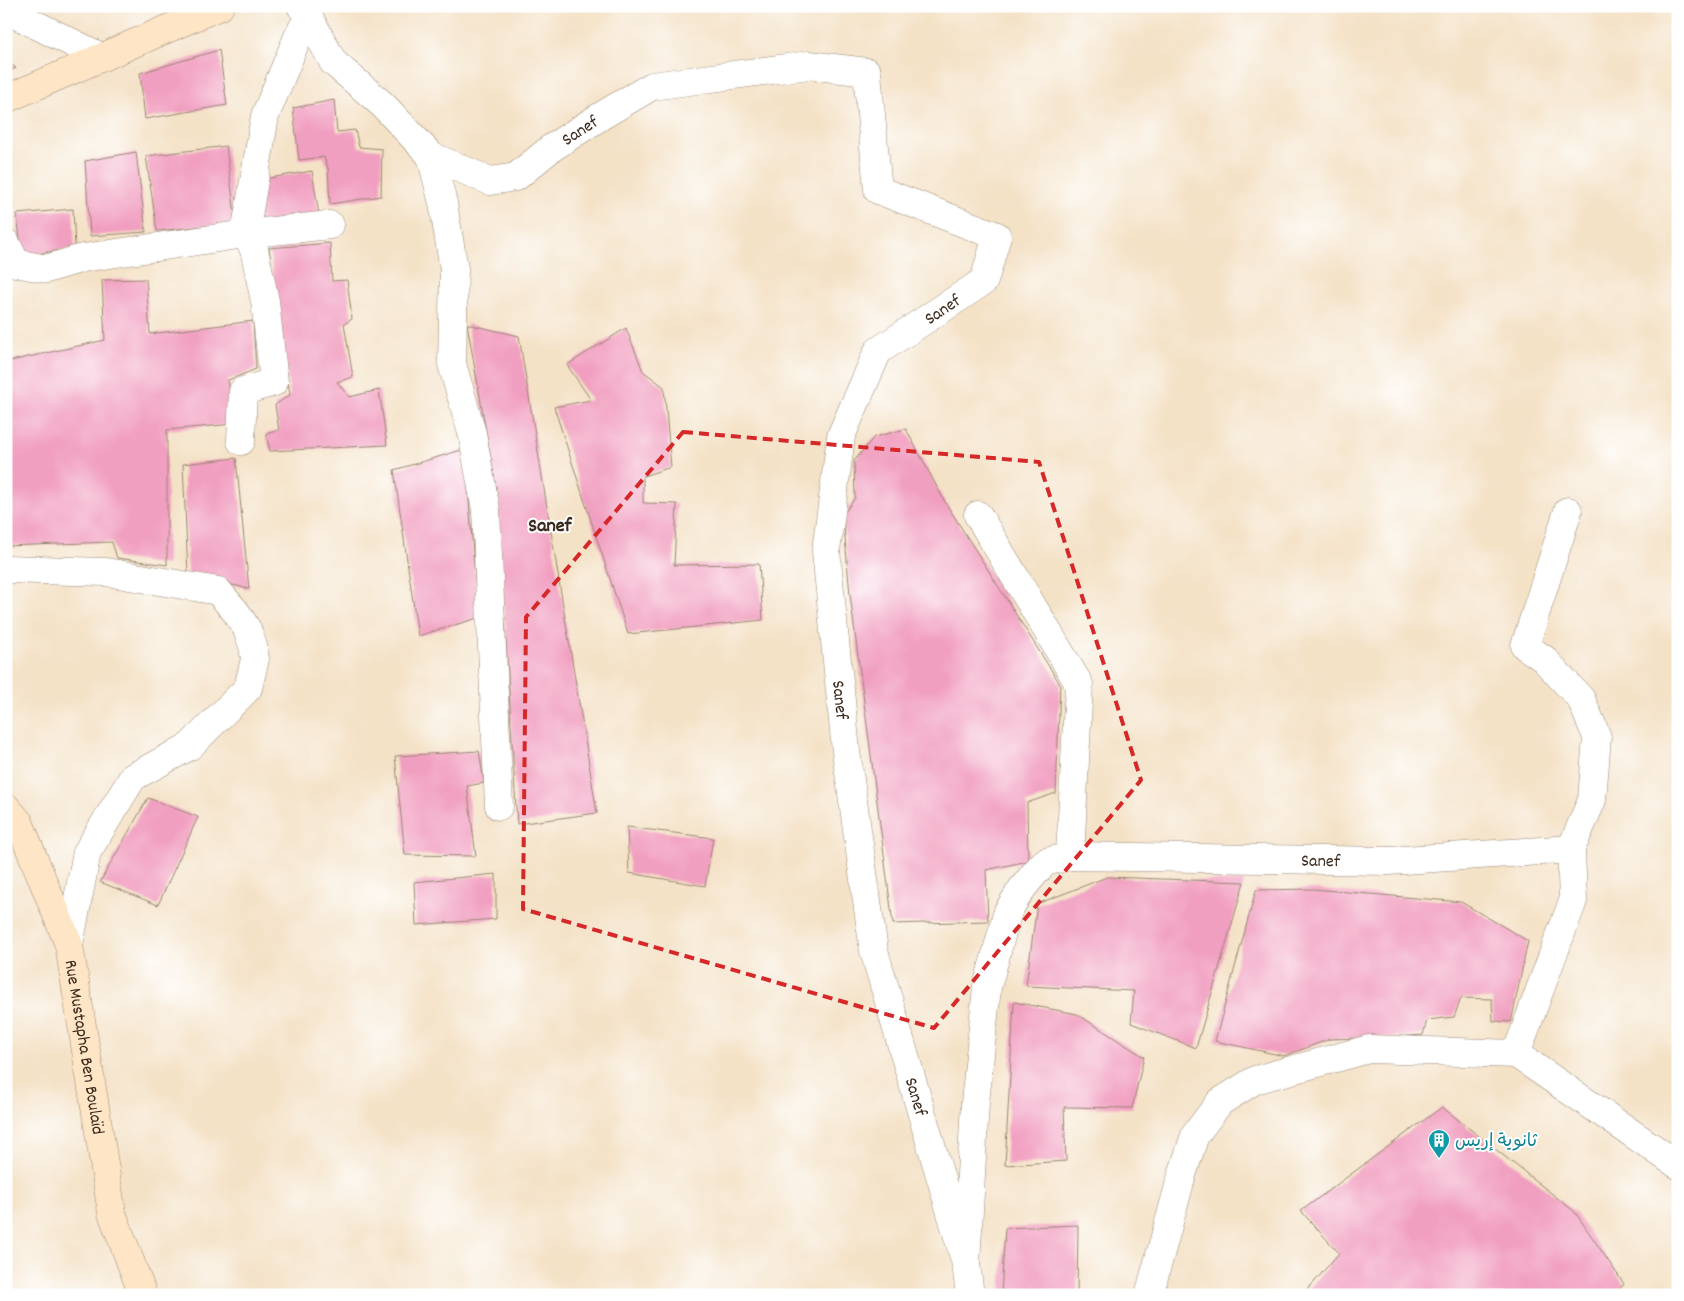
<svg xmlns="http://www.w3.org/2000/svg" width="1684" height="1301" font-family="Dekko,'Playpen Sans Arabic',sans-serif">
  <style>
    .building { fill: #f19fc0 }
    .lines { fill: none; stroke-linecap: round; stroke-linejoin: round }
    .street-casing { stroke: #988672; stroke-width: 29 }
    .secondary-casing { stroke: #988672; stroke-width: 29 }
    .street { stroke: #fff; stroke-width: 28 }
    .secondary { stroke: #fde5c5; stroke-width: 28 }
    .marked { fill: none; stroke: #d62828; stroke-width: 4; stroke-dasharray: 10 6; stroke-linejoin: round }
    .labels { text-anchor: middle; stroke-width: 4; stroke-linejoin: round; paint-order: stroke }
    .street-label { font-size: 18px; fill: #3b2a1e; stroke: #fff }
    .culture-label { font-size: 18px; fill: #0d838f; stroke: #fff; text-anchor: start }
    .quarter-label { font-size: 20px; font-weight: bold; fill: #3b2a1e; stroke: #fff }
  </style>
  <rect width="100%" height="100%" fill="#fff"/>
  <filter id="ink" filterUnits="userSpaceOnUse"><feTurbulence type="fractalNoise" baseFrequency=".02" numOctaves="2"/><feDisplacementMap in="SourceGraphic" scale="10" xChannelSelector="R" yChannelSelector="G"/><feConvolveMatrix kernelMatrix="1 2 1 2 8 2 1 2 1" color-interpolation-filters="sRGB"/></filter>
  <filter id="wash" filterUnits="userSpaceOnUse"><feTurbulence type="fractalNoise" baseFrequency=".0096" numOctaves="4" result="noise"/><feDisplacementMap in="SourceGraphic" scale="20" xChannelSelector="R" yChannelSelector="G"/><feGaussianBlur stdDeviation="1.12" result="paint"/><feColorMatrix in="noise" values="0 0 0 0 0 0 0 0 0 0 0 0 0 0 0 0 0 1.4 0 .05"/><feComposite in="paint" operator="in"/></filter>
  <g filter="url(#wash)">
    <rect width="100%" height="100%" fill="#f4e2c7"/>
    <g id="blocks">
      <path class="building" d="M219 50 227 105 145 119 140 73Z
        M6 61 16 68 6 72Z
        M334 100 337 132 355 130 359 147 382 149 381 196 330 204 328 168 324 157 299 160 293 108Z
        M226 146 236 223 157 231 146 156Z
        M136 152 146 232 90 236 85 161Z
        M312 171 319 215 257 225 263 179Z
        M73 209 75 248 22 256 17 214Z
        M330 243 332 281 347 280 352 319 344 324 353 377 337 382 349 397 379 390 387 445 270 451 266 434 279 430 275 405 290 395 269 248Z
        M146 279 150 334 253 321 256 369 228 380 234 424 167 430V565L117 558 112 542 6 546V362L105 340 102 280Z
        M467 324 519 336 597 813 517 824 497 493Z
        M626 328 643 371 664 387 671 467 643 476V503L677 504 674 565 759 564 763 620 628 634 554 407 591 400 567 365Z
        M906 429 945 502 1060 684 1056 793 1027 803 1028 861 986 870 988 921 893 924 850 595 843 515 855 498 854 461 874 437Z
        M465 449 478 618 418 636 394 470Z
        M236 458 249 589 188 574 183 464Z
        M479 751 484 783 467 786 476 856 405 855 395 756Z
        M148 798 198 817 158 905 100 882Z
        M627 827 713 838 705 886 629 873Z
        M496 874V919L416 925 414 882Z
        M1107 877 1244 882 1196 1048 1131 1023 1134 991 1026 986 1037 904Z
        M1313 889 1461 902 1528 941 1511 1022 1493 1021 1492 999 1461 998 1454 1017 1427 1020 1423 1035 1394 1037 1330 1039 1284 1056 1215 1041 1256 890Z
        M1014 1002 1077 1014 1144 1057 1132 1108 1064 1107 1066 1161 1005 1165Z
        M1442 1107 1575 1212 1624 1284 1614 1295H1299L1310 1287 1339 1253 1301 1211Z
        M1078 1225 1077 1295H1001L1005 1228Z"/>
    </g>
  </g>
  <g filter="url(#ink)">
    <use href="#blocks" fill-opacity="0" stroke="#988672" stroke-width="1"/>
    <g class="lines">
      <g class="street-casing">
        <g id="street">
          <path id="s1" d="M301 6 309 17 333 62 383 105 431 156 490 181 516 177 550 149 601 116 652 86 809 65 867 72 878 190 997 236 984 281 878 351 841 436 826 551 846 751 874 951 966 1264"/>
          <path d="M6 10 101 57"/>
          <path d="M431 156 443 203 454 269 452 364 472 433 486 510 499 806"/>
          <path d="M6 243 16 263 46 269 83 258 245 234 330 225"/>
          <path d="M241 441 243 391 274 382 265 301 254 249 245 234 265 116 299 34 309 17"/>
          <path d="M1568 511 1525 646 1544 659 1581 699 1597 737 1592 800 1571 849"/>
          <path d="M978 515 1079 684 1070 856"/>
          <path d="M6 569 106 572 218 591 236 612 247 629 253 646 255 659 248 688 190 746 133 777 87 852 69 945"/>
          <path id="s2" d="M970 1295 966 1264 975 1103 987 987 1008 911 1021 890 1034 874 1045 862 1070 856 1389 861 1571 849 1573 901 1516 1054"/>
          <path d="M1149 1295 1182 1175 1195 1135 1220 1102 1255 1080 1369 1049 1516 1054 1678 1165"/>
        </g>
      </g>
      <g class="secondary-casing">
        <g id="secondary">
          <path d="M6 99 220 6"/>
          <path id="s3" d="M6 807 19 822 69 945 112 1213 143 1295"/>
        </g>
      </g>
      <use href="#street" class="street"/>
      <use href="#secondary" class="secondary"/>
    </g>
  </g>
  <path class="marked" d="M683 432 1039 462 1141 780 934 1028 523 909 526 617Z"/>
  <defs>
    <g id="building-pin" transform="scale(1.125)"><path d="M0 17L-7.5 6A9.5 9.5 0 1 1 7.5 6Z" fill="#0f9aa8" stroke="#fff"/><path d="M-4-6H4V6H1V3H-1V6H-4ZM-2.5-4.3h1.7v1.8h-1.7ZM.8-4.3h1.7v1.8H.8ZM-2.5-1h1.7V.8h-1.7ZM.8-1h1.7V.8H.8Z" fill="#fff"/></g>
  </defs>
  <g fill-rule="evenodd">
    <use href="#building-pin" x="1439" y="1140"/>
  </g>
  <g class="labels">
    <g class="street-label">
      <text dy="6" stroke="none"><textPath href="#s1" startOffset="370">Sanef</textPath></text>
      <text transform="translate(942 309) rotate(-34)" y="6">Sanef</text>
      <text dy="6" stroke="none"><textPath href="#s1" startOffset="1450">Sanef</textPath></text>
      <text dy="6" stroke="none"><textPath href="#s2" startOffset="726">Sanef</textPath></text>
      <text dy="6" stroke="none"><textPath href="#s3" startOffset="256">Rue Mustapha Ben Boulaïd</textPath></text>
      <text dy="6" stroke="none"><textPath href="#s1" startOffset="1855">Sanef</textPath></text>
    </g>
    <g class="culture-label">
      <text x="1455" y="1146">ثانوية إريس</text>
    </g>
    <g class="quarter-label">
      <text x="550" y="531">Sanef</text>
    </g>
  </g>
  <rect width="1684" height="1301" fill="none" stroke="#fff" stroke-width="25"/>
</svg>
